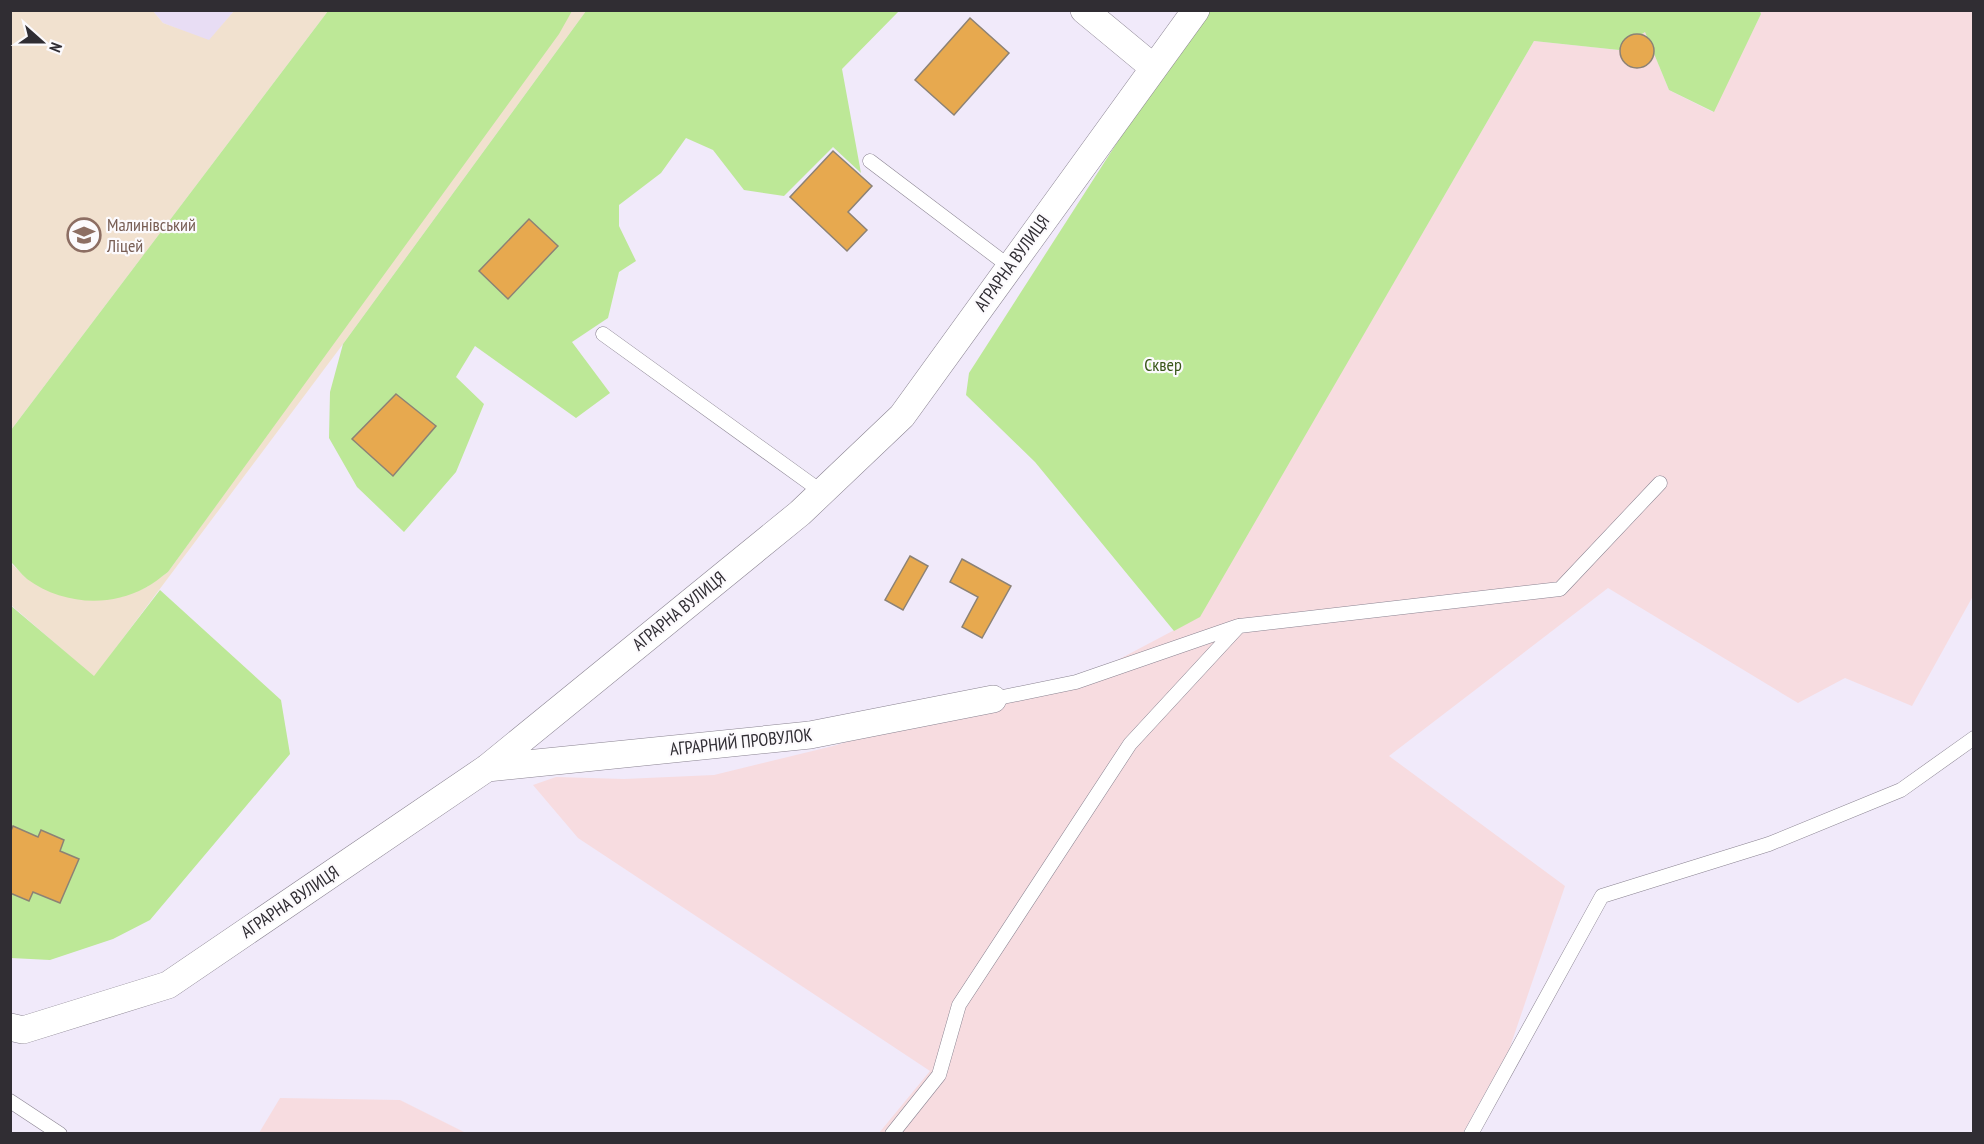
<svg xmlns="http://www.w3.org/2000/svg" width="1984" height="1144" font-family="'PT Sans Narrow',sans-serif">
  <style>
    .built { fill: #e8ddf4 }
    .industrial { fill: #f7dce0 }
    .education { fill: #f1e1cf }
    .green { fill: #bde897 }
    .building { fill: #e7a94f; stroke: #8c8275; stroke-width: 1.5 }
    .lines { fill: none; stroke-linecap: round; stroke-linejoin: round }
    .lane-casing { stroke: #8a8391; stroke-width: 15 }
    .street-casing { stroke: #8a8391; stroke-width: 28 }
    .lane { stroke: #fff; stroke-width: 14 }
    .street { stroke: #fff; stroke-width: 27 }
    .labels { text-anchor: middle; stroke-width: 4.5; stroke-linejoin: round; paint-order: stroke }
    .education-label { font-size: 18px; fill: #785e54; stroke: #fcfafd; text-anchor: start }
    .street-label { font-size: 18px; fill: #302d33; stroke: #fcfafd }
    .park-label { font-size: 18px; fill: #395719; stroke: #fcfafd }
  </style>
  <rect width="100%" height="100%" fill="#f1eafa"/>
  <path class="built" d="M153 11H234L209 41 163 23Z"/>
  <path class="industrial" d="M1760 11H1973V596L1912 706 1845 678 1798 703 1608 588 1389 756 1565 886 1509 1050 1463 1133H879L930 1071 578 838 533 785 556 777 624 779 714 775 833 746 993 699 1076 682 1199 617 1534 41 1619 50 1645 32 1669 90 1713 112 1761 14Z
    M280 1098 400 1100 466 1133H259Z"/>
  <path class="education" d="M11 11H153L163 23 209 40 234 11H328L11 430Z
    M572 11H586L343 344 94 677 11 605 10 562 26 578 121 597 145 588 168 572Z"/>
  <path class="green" d="M328 11H572L559 34 168 572C161 577 153 584 145 588 108 608 61 604 27 579 21 574 16 567 11 562V430Z
    M586 11H899L842 69 861 173 833 147 784 196 744 190 713 150 686 138 661 173 619 205V226L636 261 619 272 608 318 572 342 610 393 576 418 475 346 456 377 484 404 456 472 404 532 357 487 329 438 330 392 343 344Z
    M1208 11H1760L1761 14 1714 112 1669 90 1645 32 1619 50 1534 41 1200 617 1174 631 1035 462 966 395 969 373 1156 82Z
    M160 590 281 700 290 754 150 920 113 939 50 960 11 958 10 605 94 676Z"/>
  <path class="building" d="M970 18 1009 53 954 115 915 80Z
    M1620 51a17 17 0 1 1 34 0a17 17 0 1 1-34 0Z
    M833 151 872 186 848 212 867 230 847 251 790 197Z
    M529 219 558 246 508 299 479 271Z
    M396 394 436 426 393 476 352 439Z
    M910 556 928 566 903 610 885 600Z
    M962 559 1011 586 982 638 962 627 978 597 950 582Z
    M13 826 38 837 41 830 64 840 60 851 79 859 60 903 33 892 29 901 10 893V833Z"/>
  <g class="lines">
    <g class="lane-casing">
      <path id="lane" d="M870 161 1010 267
        M603 334 822 492
        M993 699 1076 682 1238 626
        M10 1101 60 1134
        M892 1134 939 1075 959 1005 1130 744 1239 626 1560 589 1660 483
        M1471 1134 1602 896 1769 844 1901 790 1974 738"/>
    </g>
    <g class="street-casing">
      <path id="street" d="M1084 10 1154 68
        M487 768 810 735 993 699
        M10 1027 23 1030 168 985 487 768 800 513 902 416 1196 10"/>
    </g>
    <use href="#lane" class="lane"/>
    <use href="#street" class="street"/>
  </g>
  <defs>
    <g id="school-ring" transform="scale(1.725)"><circle r="9.5" fill="#fcfafd" stroke="#8d6e63" stroke-width="1.5"/><path d="M0-5L7-2L0 1L-7-2ZM-4 1L0 2.5L4 1V4Q0 6-4 4Z" fill="#8d6e63"/></g>
  </defs>
  <g fill-rule="evenodd">
    <use href="#school-ring" x="84" y="235"/>
  </g>
  <g class="labels">
    <g class="education-label">
      <text x="107" y="231">Малинівський<tspan x="107" dy="21">Ліцей</tspan></text>
    </g>
    <g class="street-label">
      <text transform="translate(1012 263) rotate(-54)" y="6">АГРАРНА ВУЛИЦЯ</text>
      <text transform="translate(679 611) rotate(-39)" y="6">АГРАРНА ВУЛИЦЯ</text>
      <text transform="translate(741 742) rotate(-6)" y="6">АГРАРНИЙ ПРОВУЛОК</text>
      <text transform="translate(290 902) rotate(-34)" y="6">АГРАРНА ВУЛИЦЯ</text>
    </g>
    <g class="park-label">
      <text x="1163" y="371">Сквер</text>
    </g>
  </g>
  <rect width="1984" height="1144" fill="none" stroke="#302d33" stroke-width="24"/>
  <g transform="translate(42 42) rotate(111)" stroke="#fcfafd" stroke-width="4.5" paint-order="stroke">
  <path d="M0-4.5L10 22L0 15L-10 22Z" fill="#302d33"/>
  <text y="-9" font-size="16" font-weight="bold" text-anchor="middle" fill="#302d33">N</text>
  </g>
</svg>
